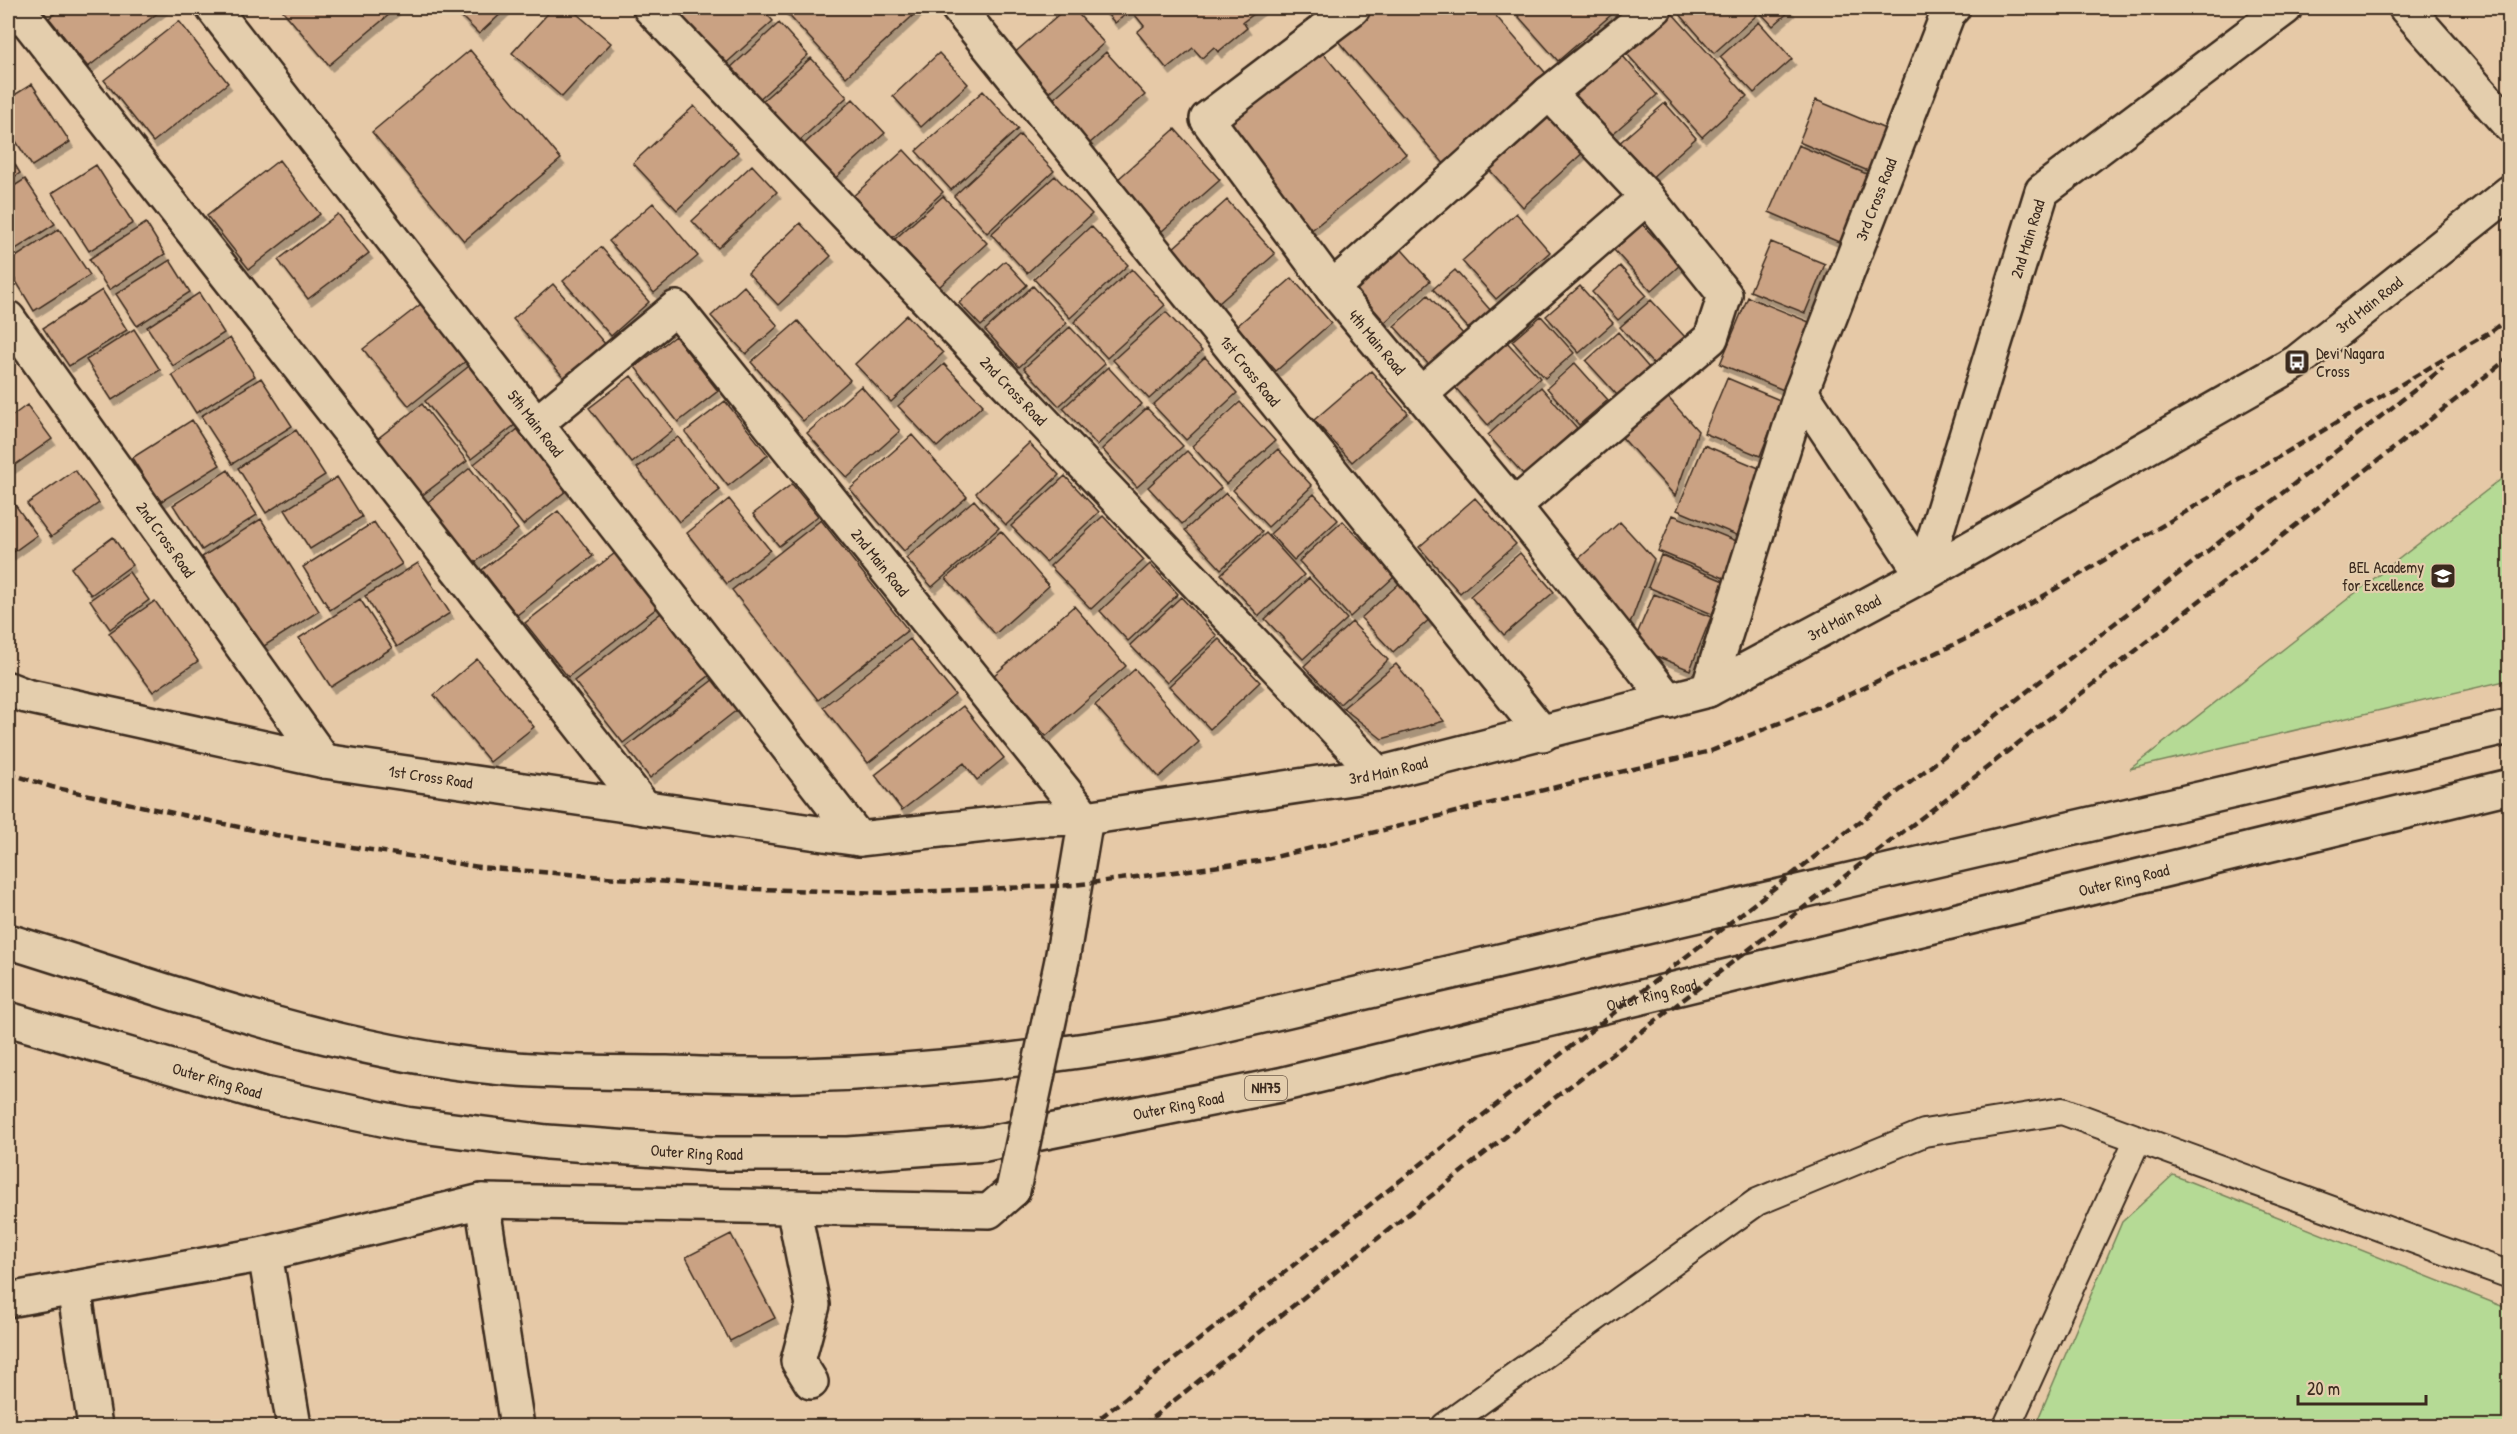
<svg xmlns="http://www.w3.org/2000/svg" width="2517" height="1434" font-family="'Patrick Hand',sans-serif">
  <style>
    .green { fill: #b5da95; stroke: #78825a; stroke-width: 1.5 }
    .building { fill: #caa283; stroke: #3b2a1e; stroke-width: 1.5; filter: url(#shadow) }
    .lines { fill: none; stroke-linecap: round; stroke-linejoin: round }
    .lane-casing { stroke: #3b2a1e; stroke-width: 30 }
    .street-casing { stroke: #3b2a1e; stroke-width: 38 }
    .secondary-casing { stroke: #3b2a1e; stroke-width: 38 }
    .highway-casing { stroke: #3b2a1e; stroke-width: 38 }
    .lane { stroke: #e4cead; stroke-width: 26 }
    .street { stroke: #e4cead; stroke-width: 33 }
    .secondary { stroke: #e4cead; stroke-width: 33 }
    .highway { stroke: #e4cead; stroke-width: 33 }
    .rail { stroke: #3b2a1e; stroke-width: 4.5; stroke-dasharray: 9 4.5; stroke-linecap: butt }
    .secondary-bridge-casing { stroke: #3b2a1e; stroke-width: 38; stroke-linecap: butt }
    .secondary-bridge { stroke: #e4cead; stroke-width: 33 }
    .labels { text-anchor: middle; stroke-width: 4.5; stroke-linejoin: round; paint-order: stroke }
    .shield { fill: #e4cead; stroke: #6e5b49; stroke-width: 1.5 }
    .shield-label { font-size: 15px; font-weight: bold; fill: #3b2a1e }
    .street-label { font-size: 16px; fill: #3b2a1e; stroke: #e4cead }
    .poi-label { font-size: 16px; fill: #3b2a1e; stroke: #e4cead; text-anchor: start }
  </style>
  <defs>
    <filter id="shadow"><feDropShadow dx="3.5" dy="6" stdDeviation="0" flood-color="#0004"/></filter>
  </defs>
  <rect width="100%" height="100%" fill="#e6c9a7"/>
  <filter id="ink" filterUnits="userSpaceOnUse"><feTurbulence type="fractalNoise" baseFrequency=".0167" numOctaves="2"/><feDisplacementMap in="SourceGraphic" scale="12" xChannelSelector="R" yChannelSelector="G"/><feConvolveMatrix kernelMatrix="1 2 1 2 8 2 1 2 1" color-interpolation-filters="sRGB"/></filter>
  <g filter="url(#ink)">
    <path class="green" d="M2509 473V680L2130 769Z
      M2173 1175 2509 1309V1426H2035L2122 1222Z"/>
    <path class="building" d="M62 8H164L88 67 49 18Z
      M288 8H397L329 65 283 11Z
      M453 8H507L479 34Z
      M553 8H570L611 43 562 97 512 53Z
      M683 8H761L773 21 722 67 674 16Z
      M782 8H917L919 10 846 77Z
      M1066 8H1073L1104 43 1047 94 1012 55Z
      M1102 8H1262L1243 22 1247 28 1218 52 1214 47 1202 58 1193 48 1167 69 1137 32 1144 26 1131 10 1115 23Z
      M1376 8H1489L1550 78 1446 166 1337 40Z
      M1511 8H1619L1558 61Z
      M1683 8H1751L1757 15 1714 53 1678 12Z
      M1756 8H1789L1791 10 1773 26Z
      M1672 13 1747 96 1702 137 1627 54Z
      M179 21 228 83 153 142 104 80Z
      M1759 22 1792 59 1754 93 1720 57Z
      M779 23 808 55 756 102 728 70Z
      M1318 47 1406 154 1309 232 1221 124Z
      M470 50 561 159 464 241 372 132Z
      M1106 52 1145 95 1090 143 1052 100Z
      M939 53 968 84 921 127 893 96Z
      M1622 55 1657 95 1609 137 1573 98Z
      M811 58 847 97 797 143 760 103Z
      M32 84 70 142 32 166 8 129V99Z
      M983 91 1018 129 951 190 916 151Z
      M853 99 885 133 831 182 800 148Z
      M1816 100 1890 131 1873 173 1799 142Z
      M1665 103 1696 138 1649 180 1617 145Z
      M694 106 738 152 677 210 633 163Z
      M1551 108 1587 149 1523 207 1486 166Z
      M1175 129 1220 180 1162 231 1117 180Z
      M1020 135 1054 171 987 233 954 196Z
      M1798 145 1869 175 1841 243 1769 212Z
      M904 150 943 192 890 240 851 198Z
      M8 153 20 173 8 181Z
      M279 160 320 214 249 269 207 216Z
      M96 165 133 223 89 251 52 193Z
      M752 165 777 192 718 248 692 221Z
      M1055 176 1092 214 1027 273 991 234Z
      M25 179 55 224 8 254V190Z
      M943 196 987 243 939 287 895 239Z
      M1227 200 1275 254 1219 303 1172 249Z
      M653 203 698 256 654 293 609 241Z
      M1516 213 1550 252 1496 299 1462 261Z
      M338 214 369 253 308 299 278 260Z
      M146 223 165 254 109 290 89 259Z
      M800 223 831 256 778 305 748 273Z
      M1642 224 1680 265 1651 291 1614 250Z
      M1091 226 1128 265 1070 318 1034 279Z
      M59 229 90 275 34 311 8 268V262Z
      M1394 241 1430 281 1385 322 1349 281Z
      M1771 242 1825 264 1805 313 1750 291Z
      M601 247 649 302 611 336 563 281Z
      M170 260 190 292 137 326 116 294Z
      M1005 261 1027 285 981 326 959 303Z
      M1620 266 1646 295 1618 320 1592 292Z
      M1132 269 1165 305 1107 358 1074 322Z
      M1455 270 1492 312 1471 331 1433 289Z
      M1292 278 1331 323 1276 371 1237 326Z
      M553 284 606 345 566 380 513 319Z
      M744 286 778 326 746 354 711 316Z
      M1033 286 1067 323 1019 367 985 330Z
      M1580 286 1613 323 1579 353 1546 316Z
      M102 290 127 330 69 366 43 328Z
      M199 293 224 333 173 366 147 327Z
      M1428 295 1463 334 1429 365 1394 326Z
      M1748 297 1814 324 1786 391 1720 364Z
      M426 300 471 357 409 406 363 349Z
      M1651 300 1685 337 1654 365 1620 327Z
      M1166 312 1202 351 1149 399 1113 360Z
      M907 315 943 353 891 402 855 364Z
      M1541 316 1574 353 1545 378 1512 341Z
      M798 321 850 380 803 421 751 362Z
      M1070 327 1105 364 1059 406 1024 368Z
      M134 329 160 370 112 400 86 360Z
      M1618 332 1649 368 1618 396 1586 361Z
      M675 336 718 391 678 422 635 367Z
      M230 338 255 376 196 413 172 375Z
      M1505 340 1540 378 1488 425 1454 386Z
      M1205 357 1237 393 1186 440 1153 405Z
      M473 363 520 421 471 459 425 401Z
      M1575 363 1608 400 1579 425 1547 388Z
      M944 364 983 405 937 447 898 406Z
      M1108 367 1142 404 1097 445 1063 408Z
      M1371 371 1408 413 1352 462 1314 420Z
      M631 376 673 430 632 463 589 408Z
      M261 378 292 426 232 464 201 416Z
      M1727 378 1782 401 1760 456 1704 433Z
      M861 386 900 431 847 478 807 433Z
      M1541 387 1577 428 1524 475 1488 435Z
      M1665 394 1698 431 1675 496 1619 434Z
      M725 401 768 455 728 486 685 432Z
      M1240 402 1275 441 1226 484 1192 446Z
      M422 404 467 461 416 500 372 443Z
      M27 405 52 439 9 469 8 419Z
      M1147 408 1183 446 1137 487 1102 449Z
      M192 420 220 465 160 502 132 458Z
      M523 425 571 487 523 525 474 464Z
      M296 430 325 475 266 513 238 468Z
      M912 435 967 497 904 551 850 489Z
      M678 437 720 490 679 522 637 468Z
      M1029 443 1059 475 1006 525 976 493Z
      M1704 445 1766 471 1739 536 1677 510Z
      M1278 449 1312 486 1268 527 1233 490Z
      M1187 451 1221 488 1182 524 1148 487Z
      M470 468 518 529 472 565 424 505Z
      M75 470 99 503 51 537 27 504Z
      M228 470 257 515 202 550 173 505Z
      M1065 476 1099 512 1046 562 1011 526Z
      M337 477 362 517 310 549 285 510Z
      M792 484 818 516 779 546 753 514Z
      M1226 493 1262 532 1221 569 1185 530Z
      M1314 494 1338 520 1294 560 1270 534Z
      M8 495 37 535 8 556Z
      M1475 498 1516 544 1460 593 1419 547Z
      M729 499 770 550 727 584 687 533Z
      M974 500 999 528 932 587 906 558Z
      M558 511 593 556 517 615 482 570Z
      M1673 515 1739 542 1724 578 1658 551Z
      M1103 516 1144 560 1091 609 1050 566Z
      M261 519 319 611 261 648 202 557Z
      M821 520 908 630 818 700 732 590Z
      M1343 521 1395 576 1350 617 1299 561Z
      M374 522 402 564 330 610 303 567Z
      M1620 522 1654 559 1630 624 1575 562Z
      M1001 531 1049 586 995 634 946 578Z
      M1266 533 1304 575 1259 616 1221 574Z
      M113 537 132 565 91 595 71 568Z
      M619 550 662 604 568 677 525 623Z
      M1520 553 1554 592 1504 635 1470 596Z
      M1661 555 1726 582 1712 614 1648 587Z
      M418 563 450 613 397 647 365 596Z
      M1150 564 1178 594 1128 641 1100 611Z
      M129 572 149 600 110 629 90 600Z
      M1309 578 1347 619 1303 659 1265 619Z
      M1402 581 1433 616 1393 652 1361 618Z
      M1654 594 1711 617 1690 670 1632 646Z
      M1181 597 1217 636 1167 683 1130 645Z
      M360 599 392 648 331 687 299 638Z
      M155 601 198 661 153 692 109 633Z
      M1074 606 1126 666 1046 736 993 676Z
      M665 610 714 672 623 743 574 681Z
      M1352 622 1388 660 1340 704 1304 666Z
      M910 639 955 695 868 763 823 707Z
      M1219 639 1260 682 1210 729 1169 686Z
      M477 659 534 727 490 762 434 695Z
      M1396 664 1444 721 1382 739 1343 708Z
      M1135 669 1199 742 1159 777 1095 705Z
      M718 676 742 706 650 778 626 747Z
      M963 706 1004 758 977 780 964 763 902 810 875 775Z
      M731 1234 775 1318 730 1341 686 1257Z"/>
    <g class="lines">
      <g class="lane-casing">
        <path id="lane" d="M1445 1426 1757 1202 1924 1133 2062 1111 2510 1275
          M2007 1426 2138 1139"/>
      </g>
      <g class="street-casing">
        <g id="street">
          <path id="s1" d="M213 8 859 839"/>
          <path id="s2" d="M650 8 1378 774"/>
          <path id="s3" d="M958 8 1543 734"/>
          <path id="s4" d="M1353 8 1207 119 1332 288 1514 506 1669 701"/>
          <path d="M2406 8 2510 126"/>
          <path d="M8 19 19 10 645 808"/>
          <path d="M1332 288 1549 93"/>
          <path id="s5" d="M8 318 324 761"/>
          <path d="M1801 392 1923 575"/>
          <path d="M1421 394 1647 197"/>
          <path id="s6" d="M536 424 676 308 1086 818"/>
          <path d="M1514 506 1711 338 1725 295 1647 197 1549 93 1655 8"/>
          <path id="s7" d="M1923 575 2042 191 2285 8"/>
          <path id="s8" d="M8 689 26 696 324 761 859 839 1039 819 1086 818"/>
          <path id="s9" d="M1708 690 1801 392 1948 13 1953 8"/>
          <path d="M482 1201 517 1426"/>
          <path d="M793 1207 813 1305 798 1361 811 1382"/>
          <path d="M265 1254 294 1426"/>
          <path d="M74 1288 95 1426"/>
        </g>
      </g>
      <g class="secondary-casing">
        <g id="secondary">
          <path id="s10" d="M1062 960 1086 818 1378 774 1708 690 1923 575 2297 362 2510 192"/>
          <path d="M8 1300 265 1254 482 1201 989 1211 1013 1190"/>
        </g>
      </g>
      <g class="highway-casing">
        <g id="highway">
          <path d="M8 941C154 986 300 1040 452 1062 524 1073 595 1072 667 1073 711 1074 755 1076 799 1075 926 1072 1055 1057 1180 1035L2510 727"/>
          <path id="s11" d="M8 1019 264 1094 406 1124 547 1142 712 1154H848L985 1144 1280 1085 2510 786"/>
        </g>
      </g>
      <use href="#lane" class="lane"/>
      <use href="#street" class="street"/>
      <use href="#secondary" class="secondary"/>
      <use href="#highway" class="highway"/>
      <path class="rail" d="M2481 339 2510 317
        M8 773 52 787 276 835 479 867 755 889 890 893 1074 885 1259 861 1568 784 1711 751 1850 694 1991 627 2488 333
        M1090 1426 1516 1089 2443 368
        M1142 1426 1548 1103 1980 773 2510 357"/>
      <g class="secondary-bridge-casing">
        <path id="secondary-bridge" d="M1013 1190 1062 960"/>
      </g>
      <use href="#secondary-bridge" class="secondary-bridge"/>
    </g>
  </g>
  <defs>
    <g id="bus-square" transform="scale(1.35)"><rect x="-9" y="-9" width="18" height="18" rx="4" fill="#3b2a1e" stroke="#e4cead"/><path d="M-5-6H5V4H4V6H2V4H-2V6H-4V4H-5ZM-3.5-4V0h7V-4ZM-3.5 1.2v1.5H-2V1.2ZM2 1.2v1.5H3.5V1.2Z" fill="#fff"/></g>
    <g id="university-square" transform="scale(1.35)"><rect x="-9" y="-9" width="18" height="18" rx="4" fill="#3b2a1e" stroke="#e4cead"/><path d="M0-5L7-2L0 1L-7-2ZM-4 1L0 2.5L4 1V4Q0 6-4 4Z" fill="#fff"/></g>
  </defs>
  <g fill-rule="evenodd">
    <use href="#bus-square" x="2297" y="362"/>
    <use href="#university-square" x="2443" y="576"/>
  </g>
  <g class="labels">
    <rect class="shield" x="1245" y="1076" width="42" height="24" rx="4.5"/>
    <g class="shield-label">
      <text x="1266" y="1093">NH75</text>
    </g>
    <g class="street-label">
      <text dy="6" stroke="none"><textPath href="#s9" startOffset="519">3rd Cross Road</textPath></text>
      <text dy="6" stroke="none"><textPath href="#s7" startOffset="352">2nd Main Road</textPath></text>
      <text dy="6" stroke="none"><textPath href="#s10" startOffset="1546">3rd Main Road</textPath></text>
      <text dy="6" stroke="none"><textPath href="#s4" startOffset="464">4th Main Road</textPath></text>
      <text dy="6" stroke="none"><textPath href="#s3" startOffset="466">1st Cross Road</textPath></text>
      <text dy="6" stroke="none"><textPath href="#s2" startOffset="528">2nd Cross Road</textPath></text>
      <text dy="6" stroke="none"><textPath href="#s1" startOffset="526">5th Main Road</textPath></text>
      <text dy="6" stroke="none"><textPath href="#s5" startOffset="272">2nd Cross Road</textPath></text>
      <text dy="6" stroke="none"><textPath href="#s6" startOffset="508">2nd Main Road</textPath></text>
      <text dy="6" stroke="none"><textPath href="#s10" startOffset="934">3rd Main Road</textPath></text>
      <text dy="6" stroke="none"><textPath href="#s10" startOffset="450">3rd Main Road</textPath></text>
      <text dy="6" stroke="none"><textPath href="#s8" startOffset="432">1st Cross Road</textPath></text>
      <text dy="6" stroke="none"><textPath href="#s11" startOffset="2162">Outer Ring Road</textPath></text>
      <text dy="6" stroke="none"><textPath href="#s11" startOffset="1676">Outer Ring Road</textPath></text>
      <text dy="6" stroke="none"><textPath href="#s11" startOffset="218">Outer Ring Road</textPath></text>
      <text dy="6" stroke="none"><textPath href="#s11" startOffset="1190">Outer Ring Road</textPath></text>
      <text dy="6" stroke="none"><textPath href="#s11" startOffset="704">Outer Ring Road</textPath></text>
    </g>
    <g class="poi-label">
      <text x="2316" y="359">Devi Nagara<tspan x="2316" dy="18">Cross</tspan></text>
      <text x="2424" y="573" text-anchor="end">BEL Academy<tspan x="2424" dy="18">for Excellence</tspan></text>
    </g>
  </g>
  <rect width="2517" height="1434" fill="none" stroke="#e4cead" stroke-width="30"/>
  <rect x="15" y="15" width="2487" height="1404" fill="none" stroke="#3b2a1e" stroke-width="2" filter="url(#ink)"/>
  <path d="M2298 1395v9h128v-9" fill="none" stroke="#3b2a1e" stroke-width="3"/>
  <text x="2307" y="1395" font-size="18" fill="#3b2a1e" stroke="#e4cead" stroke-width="4.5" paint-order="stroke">20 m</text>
</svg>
